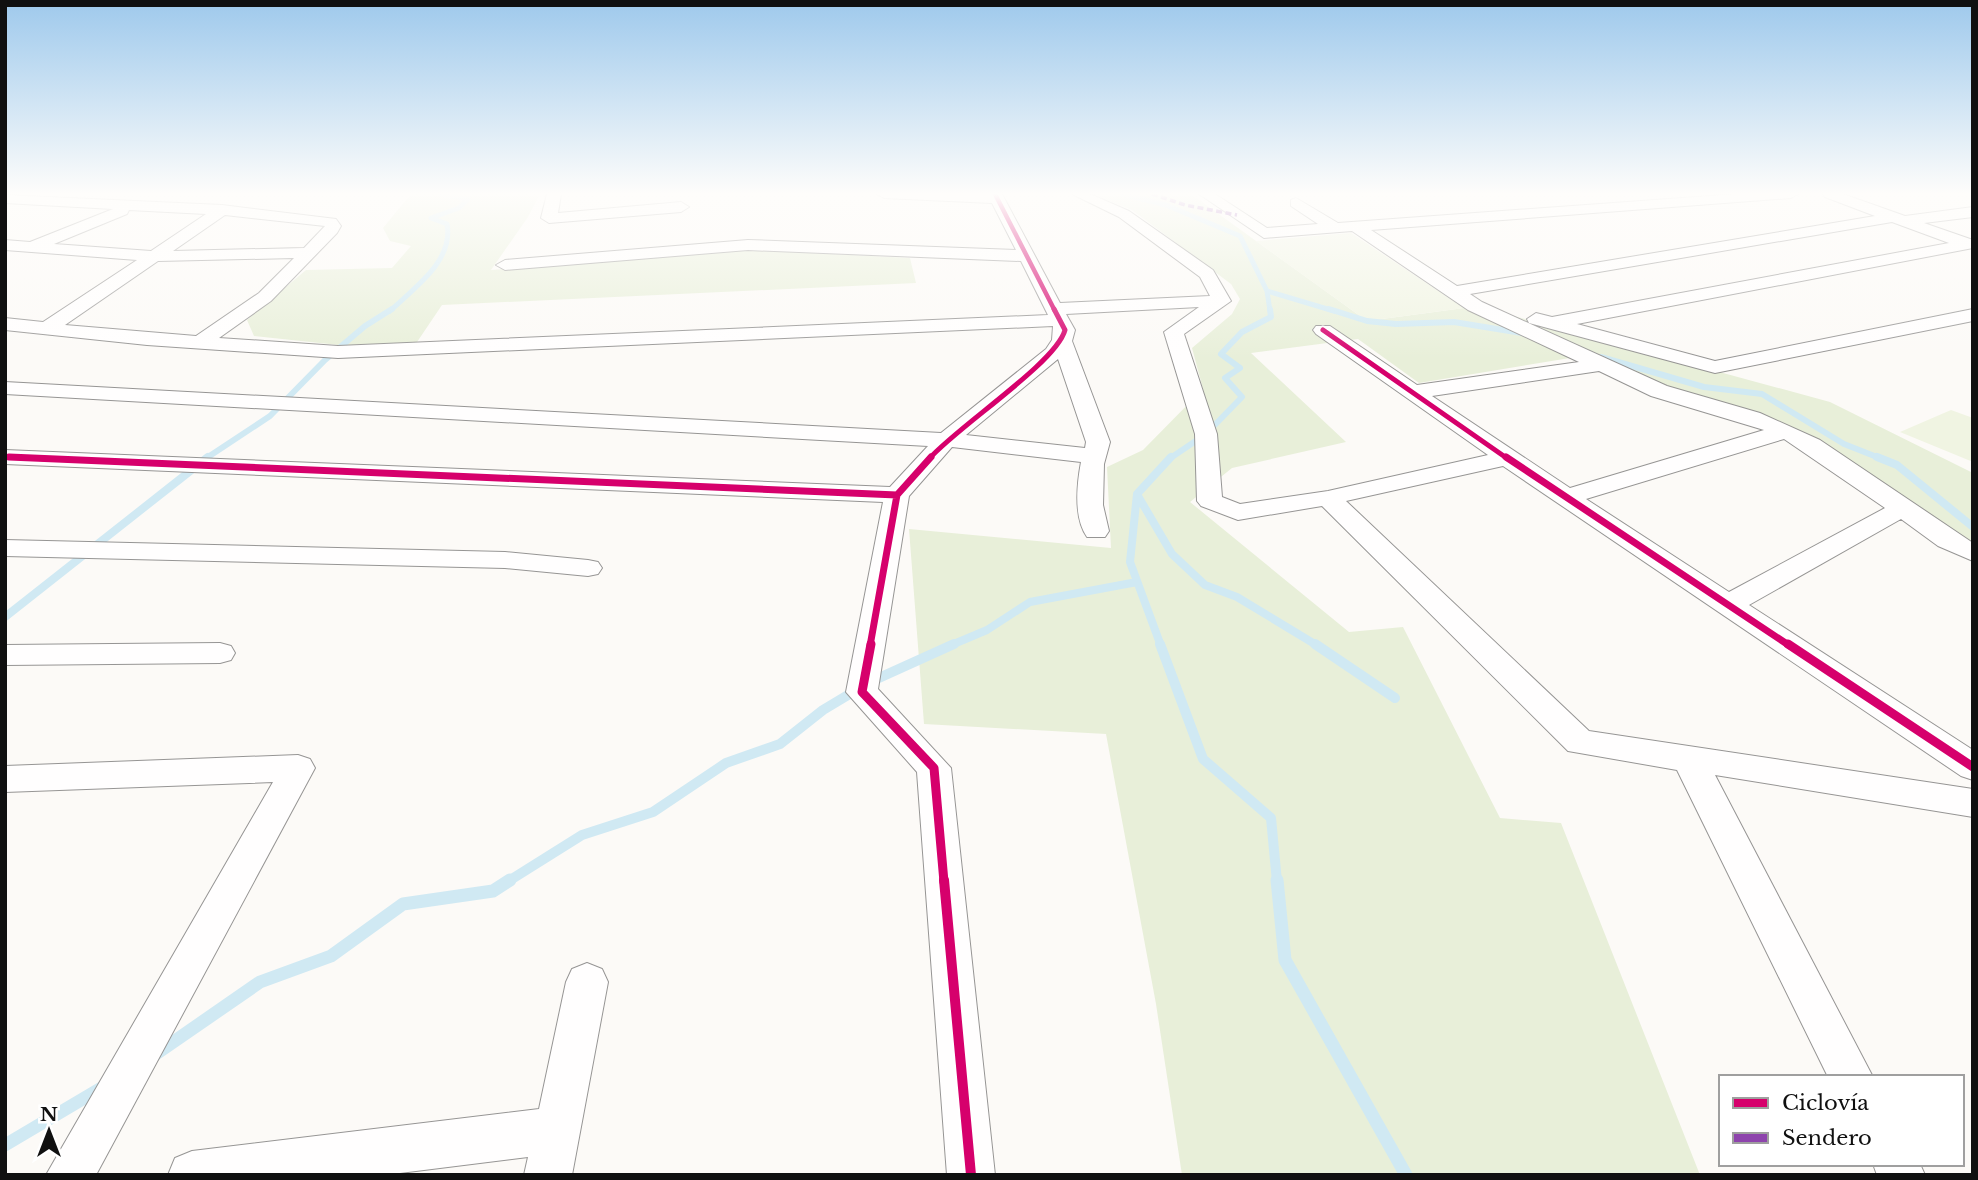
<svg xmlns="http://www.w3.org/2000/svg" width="1978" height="1180" font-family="'Libre Baskerville',serif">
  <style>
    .green { fill: #e8efd9 }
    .pitch { fill: #f0f4e2 }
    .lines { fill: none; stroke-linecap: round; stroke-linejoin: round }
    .stream-far4 { stroke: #d0e9f3; stroke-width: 5 }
    .stream-far3 { stroke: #d0e9f3; stroke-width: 6 }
    .stream-far2 { stroke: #d0e9f3; stroke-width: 8 }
    .stream-far1 { stroke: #d0e9f3; stroke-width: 10 }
    .stream { stroke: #d0e9f3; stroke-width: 13 }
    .minor-casing { stroke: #969594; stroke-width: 2 }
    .minor { fill: #fffefe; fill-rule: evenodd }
    .quiet { stroke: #8e44ad; stroke-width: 3.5; stroke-dasharray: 6 3.5; stroke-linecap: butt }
    .cycleway-far4-casing { stroke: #fff; stroke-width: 7 }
    .cycleway-far3-casing { stroke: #fff; stroke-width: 9 }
    .cycleway-far2-casing { stroke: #fff; stroke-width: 11 }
    .cycleway-far1-casing { stroke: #fff; stroke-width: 13 }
    .cycleway-casing { stroke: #fff; stroke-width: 15 }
    .cycleway-far4 { stroke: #d6006c; stroke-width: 4.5 }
    .cycleway-far3 { stroke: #d6006c; stroke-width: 5 }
    .cycleway-far2 { stroke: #d6006c; stroke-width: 7 }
    .cycleway-far1 { stroke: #d6006c; stroke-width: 9 }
    .cycleway { stroke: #d6006c; stroke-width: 10 }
  </style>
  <rect width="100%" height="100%" fill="#fcfaf7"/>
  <path class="green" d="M411 194H540L528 217 491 270 754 250 910 258 916 283 442 305 415 345 348 346 254 336 247 320 306 270 392 268 411 246 390 241 383 228Z
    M1092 194H1191L1367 321 1464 308 1570 358 1419 383 1358 339 1251 353 1346 442 1232 468 1190 502 1349 632 1403 627 1500 818 1561 823 1700 1175H1182L1156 1004 1106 734 924 724 909 529 1111 548 1107 467 1143 450 1203 389 1192 348 1232 314 1240 299 1231 284 1132 210Z
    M1499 312 1830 402 1973 473V545L1815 438 1660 385Z"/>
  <path class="pitch" d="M1351 233 1464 308 1367 321 1256 241Z
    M1951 410 1973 418V462L1900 432Z"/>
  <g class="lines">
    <path class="stream-far4" d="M1122 194 1166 205 1240 236 1267 291 1270 311
      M1267 291 1334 311
      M390 311C414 288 454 261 447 224L431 218 459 208 468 199 440 194"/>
    <path class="stream-far3" d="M1329 309 1367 321 1396 324 1454 322 1528 334
      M1601 357 1704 387 1762 394 1844 444 1882 459
      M205 459 270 416 325 360 365 326 392 309
      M1169 459 1206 434 1242 397 1225 378 1240 368 1221 354 1242 332 1271 317 1270 309"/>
    <path class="stream-far2" d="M1877 457 1897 465 1973 527
      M1138 496 1172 554 1205 585 1237 597 1318 646
      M5 617 208 457
      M949 646 987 630 1030 602 1137 582
      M1161 646 1130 562 1137 494 1171 457"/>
    <path class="stream-far1" d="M1160 644 1203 759 1271 818 1277 882
      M1315 644 1395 698
      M870 682 954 644
      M507 882 582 835 653 812 726 763 780 744 823 710 858 689"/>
    <path class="stream" d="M1277 880 1285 960 1406 1175
      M153 1056 260 982 331 956 403 904 493 891 510 880
      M5 1145 103 1087"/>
    <g class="minor-casing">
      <path id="minor" d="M547 194H561L558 213 681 202 689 207 681 212 549 223 541 218Z
        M877 194H1002L1060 303 1210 296 1200 277 1119 217 1072 194H1090L1129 211 1213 270 1231 301 1184 334 1217 434 1222 497 1240 504 1328 491 1488 455 1316 334 1313 330 1316 326H1330L1417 385 1579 362 1468 310 1352 231 1264 238 1199 194H1215L1267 228 1318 224 1291 206V200L1296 198 1338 223 1737 194H1798L1791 198 1371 230 1457 286 1875 216 1825 197 1823 194H1843L1905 216 1973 207V217L1924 223 1973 240V248L1577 324 1715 361 1973 309V321L1715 373 1529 323 1527 319 1536 313 1552 317 1949 243 1892 222 1470 294 1482 302 1667 386 1760 413 1820 440 1973 543V561L1938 546 1901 519 1749 605 1973 750V780L1961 776 1503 466 1346 501 1589 731 1973 789V817L1715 775 1873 1077H1828L1677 770 1568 751 1322 506 1238 520 1201 506 1197 501 1195 434 1164 332 1199 307 1066 314 1075 330 1072 341 1110 442 1104 464 1103 505 1109 531 1105 537H1087C1073 517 1077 484 1081 462L952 447 909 496 878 689 951 768 995 1175H947L917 772 846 692 883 502 5 464V450L890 487 928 446 5 394V382L941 433 1046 349 1052 340 1053 326 338 358 147 345 5 330V318L43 322 137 260 5 250V240L30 242 113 209 5 203V195L222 205 336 219 341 226 337 233 271 301 219 338 338 346 1048 315 1021 261 748 250 505 270 496 265 505 260 748 240 1016 250 992 203 884 198ZM129 210 206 214 151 251 54 244 127 214ZM225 215 325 226 304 248 173 251ZM294 258 259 293 196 336 65 325 158 261ZM1058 359 1086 442 1085 448 966 435ZM1599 371 1651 396 1764 430 1570 488 1432 396ZM1784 439 1885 508 1729 592 1586 499Z
        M5 540 505 552 588 560 598 562 602 568 598 574 588 576 505 568 5 556Z
        M220 643 231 646 235 653 231 660 220 663 5 665V645Z
        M298 755 310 759 315 768 96 1175H46L273 782 5 792V766Z
        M587 963 602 969 608 982 572 1175H524L528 1157 384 1175H168L175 1158 192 1151 539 1109 566 982 572 969Z
        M1873 1164H1920L1925 1175H1877Z"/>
    </g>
    <use href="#minor" class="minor"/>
    <path class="quiet" d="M1152 194 1185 205 1237 215"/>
    <g class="cycleway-far4-casing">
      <path id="cycleway-far4" d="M995 194 1055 311"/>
    </g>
    <g class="cycleway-far3-casing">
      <path id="cycleway-far3" d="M1323 330 1508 459
        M5 457 50 459
        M929 459C958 426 1056 363 1065 330L1054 309"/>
    </g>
    <g class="cycleway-far2-casing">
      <path id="cycleway-far2" d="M9 457 897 495 931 457
        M1506 457 1790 646
        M870 646 897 495"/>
    </g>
    <g class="cycleway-far1-casing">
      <path id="cycleway-far1" d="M871 644 862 692 934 768 944 882
        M1788 644 1973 767"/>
    </g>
    <g class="cycleway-casing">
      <path id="cycleway" d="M944 880 971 1175"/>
    </g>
    <use href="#cycleway-far4" class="cycleway-far4"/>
    <use href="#cycleway-far3" class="cycleway-far3"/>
    <use href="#cycleway-far2" class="cycleway-far2"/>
    <use href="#cycleway-far1" class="cycleway-far1"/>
    <use href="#cycleway" class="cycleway"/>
  </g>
  <linearGradient id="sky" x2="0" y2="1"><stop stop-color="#9ec9ec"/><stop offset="0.54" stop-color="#fefdfb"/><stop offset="1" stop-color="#fefdfb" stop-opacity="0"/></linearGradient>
  <rect width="1978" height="359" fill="url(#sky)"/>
  <rect width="1978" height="1180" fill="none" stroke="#101010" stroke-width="14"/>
  <rect x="1719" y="1075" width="245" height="91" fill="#ffffff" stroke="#9f9f9f" stroke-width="2"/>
  <rect x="1733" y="1098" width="35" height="10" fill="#d6006c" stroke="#9f9f9f" stroke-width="2"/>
  <text x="1782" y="1110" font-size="21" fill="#101010">Ciclovía</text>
  <rect x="1733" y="1133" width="35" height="10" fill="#8e44ad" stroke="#9f9f9f" stroke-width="2"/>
  <text x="1782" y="1145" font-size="21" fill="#101010">Sendero</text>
  <g transform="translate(49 1131)" stroke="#ffffff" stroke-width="5" paint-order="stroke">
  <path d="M0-5L12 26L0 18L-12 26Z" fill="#101010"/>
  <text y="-10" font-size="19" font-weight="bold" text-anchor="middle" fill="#101010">N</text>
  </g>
</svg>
